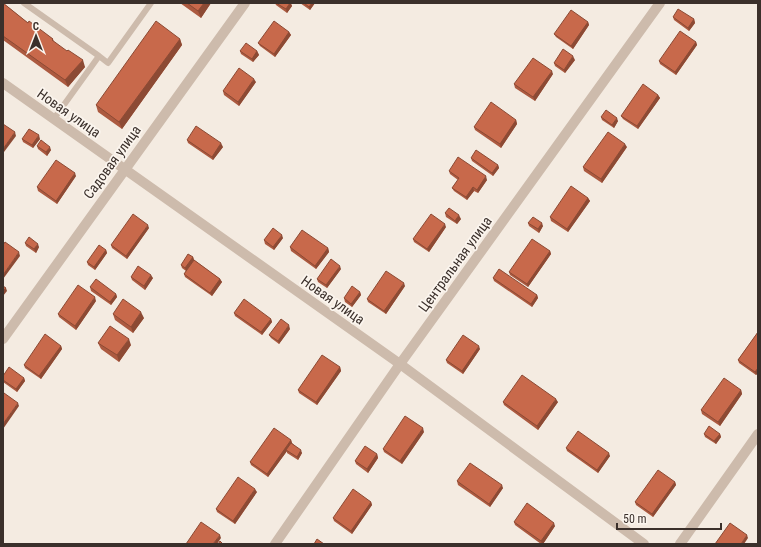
<svg xmlns="http://www.w3.org/2000/svg" width="761" height="547" font-family="'Roboto Condensed',sans-serif">
  <style>
    .lines { fill: none; stroke-linecap: round; stroke-linejoin: round }
    .lane { stroke: #cdbbac; stroke-width: 6 }
    .street { stroke: #cdbbac; stroke-width: 10 }
    .wall { fill: #ac5a40 }
    .shaded-wall { fill: #8c4a34 }
    .building { fill: #c8694b; stroke: #8c4a34 }
    .labels { text-anchor: middle; stroke-width: 3.5; stroke-linejoin: round; paint-order: stroke }
    .street-label { font-size: 14px; fill: #3b302b; stroke: #fbf5ee }
  </style>
  <rect width="100%" height="100%" fill="#f4ebe1"/>
  <g class="lines">
    <path class="lane" d="M24 3 99 56
      M53 120 99 56 108 63 151 3"/>
    <path class="street" d="M3 83 400 364 644 544
      M3 339 245 3
      M275 544 400 364 660 3
      M680 544 758 434"/>
  </g>
  <path class="wall" d="M3 3 28 23 53 39 54 42 85 67 68 87 3 40Z
    M180 3H211L201 18Z
    M275 3H291L292 6 287 13 276 5Z
    M300 3H315L310 10Z
    M673 17 694 19 695 23 689 31 674 20Z
    M588 22 589 25 573 49 556 37 554 34Z
    M289 32 291 35 275 57 260 46 258 43Z
    M180 39 182 45 122 129 98 112 96 105Z
    M696 42 697 45 676 75 660 64 659 61Z
    M240 51H257L259 55 253 62 241 54Z
    M575 60 565 73 555 66 554 63Z
    M553 74 535 101 515 88 514 84Z
    M256 82 239 106 224 95 223 91Z
    M658 95 660 98 638 129 623 119 621 116Z
    M601 117 618 121 614 128 602 120Z
    M516 120 517 124 501 148 475 130 474 127Z
    M22 139H40L33 148 23 142Z
    M187 140 223 147 213 160 188 143Z
    M37 146 51 150 47 156 38 149Z
    M627 147 602 183 584 171 583 167Z
    M471 158 498 165 499 168 493 176 472 161Z
    M449 171 487 180 478 193 474 191 467 200 454 191 452 188 458 180 450 174Z
    M76 176 57 204 38 191 37 187Z
    M588 198 590 201 568 232 551 221 550 217Z
    M445 213 461 219 457 224 446 217Z
    M528 223 543 226 539 233 529 226Z
    M446 227 429 252 414 242 413 239Z
    M149 228 127 259 112 248 111 245Z
    M283 238 274 250 265 244 264 240Z
    M25 243 39 247 36 253 26 246Z
    M290 247 328 248 329 252 316 269 291 251Z
    M106 250 107 253 95 270 88 265 87 262Z
    M550 251 551 254 528 287 510 275 509 272Z
    M193 257 194 260 220 279 222 282 212 296 185 277 184 274 186 271 182 268 181 265Z
    M341 269 327 288 318 282 317 279Z
    M131 277 153 278 145 290 132 280Z
    M493 278 537 295 538 298 532 307 494 281Z
    M405 286 386 314 368 302 367 299Z
    M90 287 116 294 117 297 111 305 91 291Z
    M360 292 361 295 352 307 345 302 344 298Z
    M96 301 76 330 59 317 58 314Z
    M234 313 271 319 272 322 262 335 235 316Z
    M113 314 144 318 133 333 115 320Z
    M290 329 279 344 271 338 269 335Z
    M758 332V373L756 375 739 363 738 360Z
    M98 343 131 345 119 362 101 349Z
    M61 346 62 349 41 379 25 368 24 365Z
    M480 349 463 374 447 363 446 360Z
    M340 367 341 371 317 405 299 393 298 390Z
    M3 376 24 378 25 381 17 392 3 382Z
    M741 390 742 394 720 426 702 414 701 410Z
    M503 402H558L538 430 504 405Z
    M424 432 402 464 384 452 383 449Z
    M704 434H720L721 437 716 444 705 437Z
    M291 440 292 443 302 453 298 460 287 453V451L268 477 251 465 250 462Z
    M566 448 610 456 598 473 567 451Z
    M377 454 378 458 368 473 356 464 355 461Z
    M457 481 503 488 490 507 458 485Z
    M675 482 676 485 653 517 636 505 635 502Z
    M257 492 235 524 217 512 216 509Z
    M371 502 372 505 352 534 334 521 333 518Z
    M514 522 555 526 543 544H541L515 525Z"/>
  <path class="shaded-wall" d="M204 3H211L201 18 198 11Z
    M290 3 292 6 287 13 286 9Z
    M312 3H315L310 10 309 7Z
    M694 19 695 23 689 31 688 28Z
    M588 22 589 25 573 49 571 46Z
    M289 32 291 35 275 57 274 54Z
    M180 39 182 45 122 129 119 122Z
    M696 42 697 45 676 75 675 72Z
    M257 51 259 55 253 62 252 59Z
    M573 56 575 60 565 73 564 70Z
    M83 60 85 67 68 87 65 80Z
    M552 71 553 74 535 101 533 97Z
    M254 79 256 82 239 106 238 102Z
    M658 95 660 98 638 129 637 126Z
    M617 118 618 121 614 128 612 125Z
    M516 120 517 124 501 148 500 144Z
    M15 132 16 136 4 152 3 149Z
    M39 135 40 139 33 148 32 145Z
    M221 143 223 147 213 160 212 157Z
    M625 144 627 147 602 183 601 179Z
    M50 147 51 150 47 156 46 152Z
    M498 165 499 168 493 176 492 173Z
    M75 173 76 176 57 204 56 201Z
    M486 176 487 180 478 193 477 190Z
    M473 187 474 191 467 200 466 197Z
    M588 198 590 201 568 232 567 229Z
    M459 215 461 219 457 224 455 221Z
    M542 223 543 226 539 233 538 229Z
    M445 224 446 227 429 252 427 249Z
    M148 225 149 228 127 259 126 256Z
    M282 235 283 238 274 250 273 247Z
    M38 244 39 247 36 253 34 249Z
    M328 248 329 252 316 269 315 266Z
    M106 250 107 253 95 270 94 267Z
    M550 251 551 254 528 287 527 284Z
    M19 252 20 256 3 279V275Z
    M193 257 194 260 186 271 185 268Z
    M340 266 341 269 327 288 326 285Z
    M151 275 153 278 145 290 144 286Z
    M220 279 222 282 212 296 210 293Z
    M404 283 405 286 386 314 384 311Z
    M6 288 7 291 3 296V291Z
    M360 292 361 295 352 307 351 304Z
    M116 294 117 297 111 305 110 302Z
    M537 295 538 298 532 307 531 304Z
    M95 297 96 301 76 330 75 326Z
    M141 312 144 318 133 333 131 327Z
    M271 319 272 322 262 335 261 332Z
    M289 325 290 329 279 344 278 341Z
    M129 339 131 345 119 362 117 355Z
    M61 346 62 349 41 379 39 376Z
    M479 346 480 349 463 374 462 371Z
    M340 367 341 371 317 405 316 402Z
    M758 368V373L756 375 755 372Z
    M24 378 25 381 17 392 16 389Z
    M741 390 742 394 720 426 718 422Z
    M556 399 558 402 538 430 537 426Z
    M18 403 19 406 3 429V424Z
    M423 428 424 432 402 464 400 461Z
    M720 434 721 437 716 444 714 441Z
    M291 440 292 443 287 450H286L287 451 268 477 267 474Z
    M301 450 302 453 298 460 297 457Z
    M609 453 610 456 598 473 597 470Z
    M377 454 378 458 368 473 367 469Z
    M675 482 676 485 653 517 652 514Z
    M502 485 503 488 490 507 489 504Z
    M255 489 257 492 235 524 233 521Z
    M371 502 372 505 352 534 351 531Z
    M554 523 555 526 543 544H542L541 541Z
    M220 535 221 538 217 544H213Z
    M747 535 748 538 744 544H741Z"/>
  <path class="building" d="M3 3 28 23 29 21 53 39 52 40 67 51 68 50 83 60 65 80 3 36Z
    M187 3H204L198 11Z
    M276 3H290L286 9Z
    M304 3H312L309 7Z
    M678 9 694 19 688 28 673 17Z
    M571 10 588 22 571 46 554 34Z
    M156 21 180 39 119 122 96 105Z
    M274 21 289 32 274 54 258 43Z
    M680 31 696 42 675 72 659 61Z
    M246 43 257 51 252 59 240 51Z
    M563 49 573 56 564 70 554 63Z
    M533 58 552 71 533 97 514 84Z
    M239 68 254 79 238 102 223 91Z
    M643 84 658 95 637 126 621 116Z
    M491 102 516 120 500 144 474 127Z
    M606 110 617 118 612 125 601 117Z
    M3 124 15 132 3 149Z
    M196 126 221 143 212 157 187 140Z
    M29 129 39 135 32 145 22 139Z
    M608 132 625 144 601 179 583 167Z
    M41 140 50 147 46 152 37 146Z
    M476 150 498 165 492 173 471 158Z
    M458 157 486 176 477 190 473 187 466 197 452 188 459 178 449 171Z
    M56 160 75 173 56 201 37 187Z
    M571 186 588 198 567 229 550 217Z
    M449 208 459 215 455 221 445 213Z
    M133 214 148 225 126 256 111 245Z
    M431 214 445 224 427 249 413 239Z
    M533 217 542 223 538 229 528 223Z
    M273 228 282 235 273 247 264 240Z
    M302 230 328 248 315 266 290 247Z
    M29 237 38 244 34 249 25 243Z
    M532 239 550 251 527 284 509 272Z
    M5 242 19 252 3 275V245Z
    M99 245 106 250 94 267 87 262Z
    M188 254 193 257 185 268 181 265Z
    M331 259 340 266 326 285 317 279Z
    M194 260 220 279 210 293 184 274Z
    M138 266 151 275 144 286 131 277Z
    M499 269 537 295 531 304 493 278Z
    M386 271 404 283 384 311 367 299Z
    M96 279 116 294 110 302 90 287Z
    M78 285 95 297 75 326 58 314Z
    M3 286 6 288 3 291Z
    M352 286 360 292 351 304 344 298Z
    M123 299 141 312 131 327 113 314Z
    M244 299 271 319 261 332 234 313Z
    M281 319 289 325 278 341 269 335Z
    M110 326 129 339 117 355 98 343Z
    M758 332V368L755 372 738 360Z
    M45 334 61 346 39 376 24 365Z
    M463 335 479 346 462 371 446 360Z
    M322 355 340 367 316 402 298 390Z
    M9 367 24 378 16 389 3 380V376Z
    M522 375 556 399 537 426 503 402Z
    M724 378 741 390 718 422 701 410Z
    M4 393 18 403 3 424V395Z
    M405 416 423 428 400 461 383 449Z
    M709 426 720 434 714 441 704 434Z
    M274 428 291 440 267 474 250 462Z
    M578 431 609 453 597 470 566 448Z
    M291 443 301 450 297 457 286 450Z
    M365 446 377 454 367 469 355 461Z
    M470 463 502 485 489 504 457 481Z
    M658 470 675 482 652 514 635 502Z
    M238 477 255 489 233 521 216 509Z
    M353 489 371 502 351 531 333 518Z
    M527 503 554 523 541 541 514 522Z
    M201 522 220 535 213 544H186Z
    M730 523 747 535 741 544H715Z
    M317 539 324 544H314Z
    M220 541 223 544H218Z"/>
  <g class="labels">
    <g class="street-label">
      <text transform="translate(69 113) rotate(35)" y="5">Новая улица</text>
      <text transform="translate(112 162) rotate(-54)" y="5">Садовая улица</text>
      <text transform="translate(455 264) rotate(-54)" y="5">Центральная улица</text>
      <text transform="translate(333 300) rotate(35)" y="5">Новая улица</text>
    </g>
  </g>
  <rect width="761" height="547" fill="none" stroke="#3b302b" stroke-width="8"/>
  <g transform="translate(36 36)" stroke="#fbf5ee" stroke-width="3" paint-order="stroke">
  <path d="M0-3L7 15L0 10L-7 15Z" fill="#3b302b"/>
  <text y="-6" font-size="11" font-weight="bold" text-anchor="middle" fill="#3b302b">С</text>
  </g>
  <path d="M617 523v6h104v-6" fill="none" stroke="#3b302b" stroke-width="2"/>
  <text x="623" y="523" font-size="12" fill="#3b302b" stroke="#fbf5ee" stroke-width="3" paint-order="stroke">50 m</text>
</svg>
